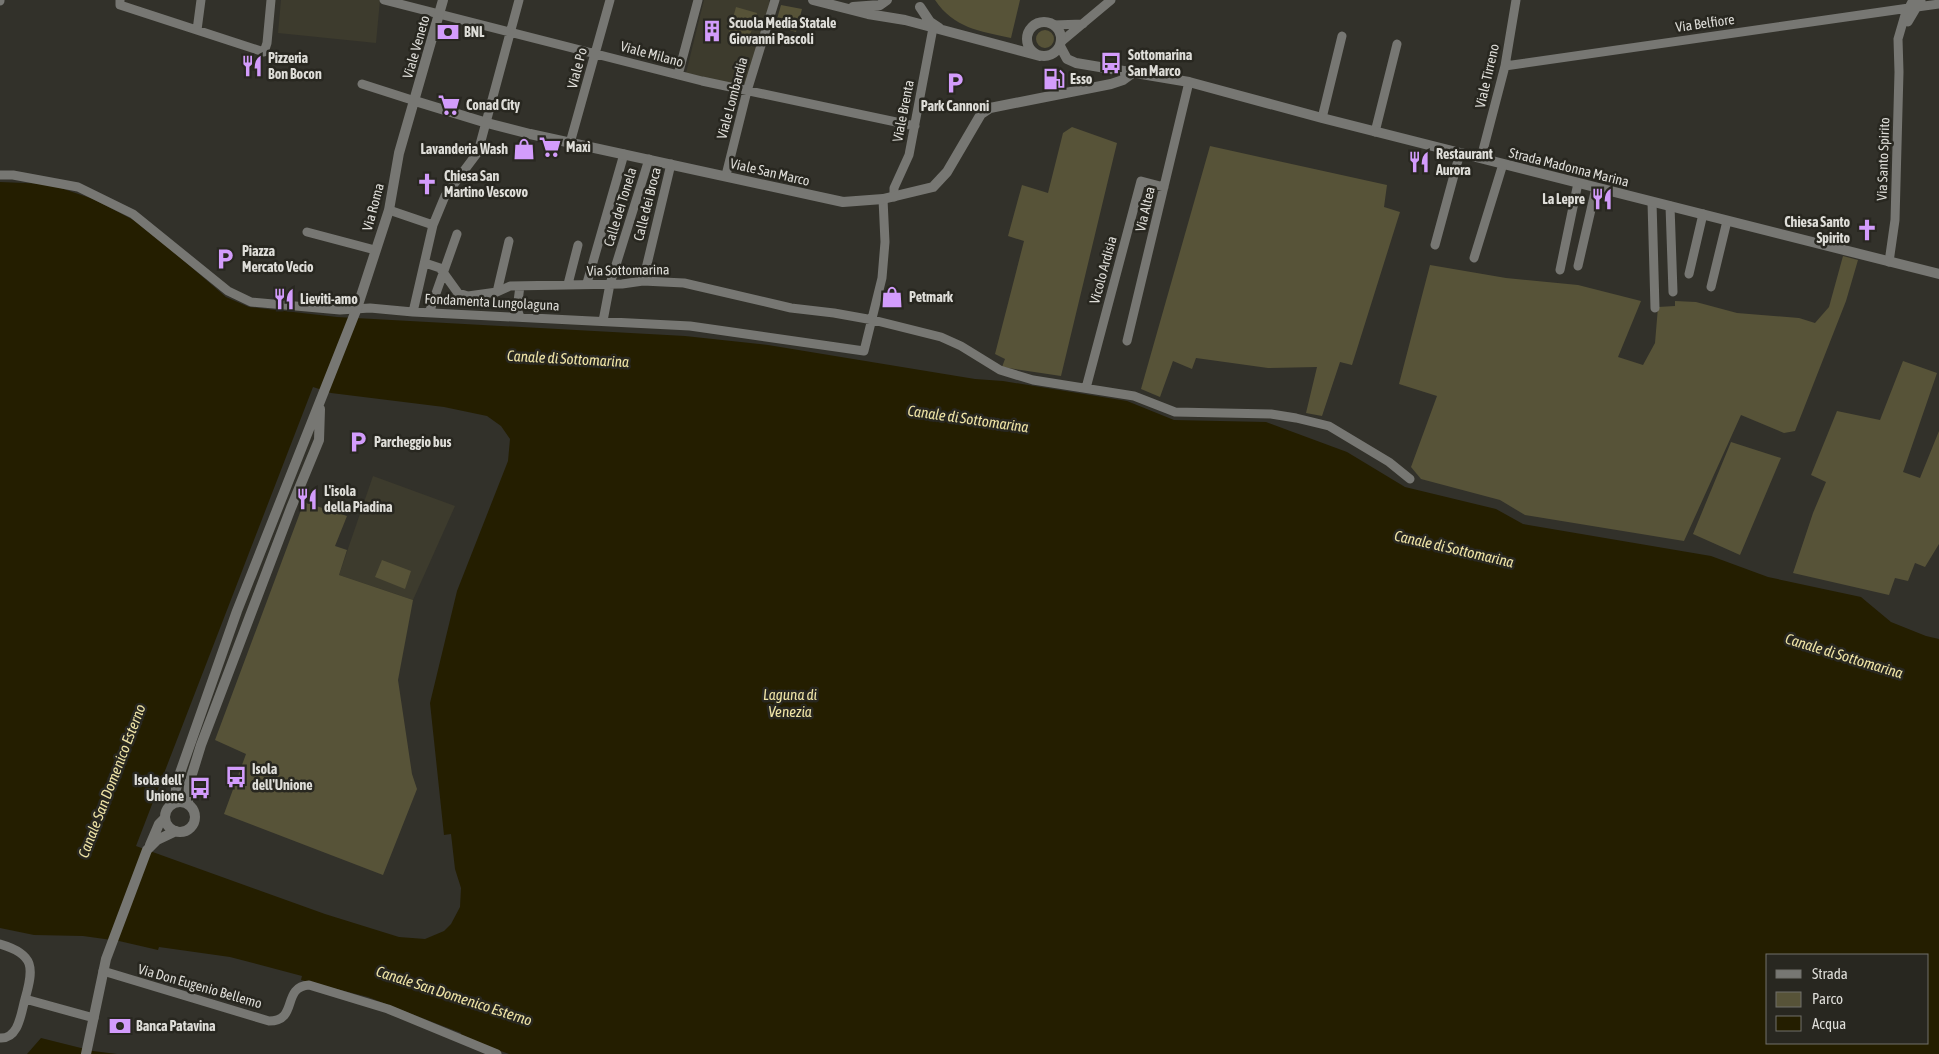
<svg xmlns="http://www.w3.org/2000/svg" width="1939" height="1054" font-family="'Asap Condensed',sans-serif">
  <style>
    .built { fill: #3d3b2d }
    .green { fill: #575338 }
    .water { fill: #241e00; fill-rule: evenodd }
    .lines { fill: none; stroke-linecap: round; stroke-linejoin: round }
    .minor { stroke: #777773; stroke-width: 9 }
    .tertiary { stroke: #777773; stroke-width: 10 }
    .labels { text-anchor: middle; stroke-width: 5; stroke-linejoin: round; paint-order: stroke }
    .poi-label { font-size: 14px; font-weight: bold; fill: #deddd8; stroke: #282720; text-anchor: start }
    .street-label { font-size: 14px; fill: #deddd8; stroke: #282720 }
    .water-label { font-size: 15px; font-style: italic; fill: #efe4a6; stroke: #282720 }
  </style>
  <rect width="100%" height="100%" fill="#32312a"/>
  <path class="built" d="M281 0H380L376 43 278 33Z
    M704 0H769L770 3 746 83 729 84 686 73Z
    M373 476 455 506 413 600 339 575Z"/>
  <path class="green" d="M935 0H1020L1011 38C979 31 954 28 935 0Z
    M781 5 802 9 796 32 775 26Z
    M736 7 757 13 747 45 727 40Z
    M1036 39a9 9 0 1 1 18 0a9 9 0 1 1-18 0Z
    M1072 127 1117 143 1061 376 1002 367 1005 359 995 354 1024 241 1008 236 1022 185 1048 193 1063 133Z
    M1210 146 1387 185 1384 207 1400 212 1352 365 1340 362 1322 416 1306 413 1317 367 1268 368 1196 358 1192 369 1173 361 1160 397 1141 389Z
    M1843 256 1858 260 1846 301 1795 431 1784 433 1741 415 1684 541 1525 515 1500 500 1421 479 1411 467 1437 396 1399 384 1430 265 1506 278 1578 285 1641 301 1618 357 1643 365 1655 343 1658 307 1675 306V301L1696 302 1737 313 1799 318 1815 323 1829 307Z
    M1903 361 1937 373 1903 472 1920 478 1939 431V544L1925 567 1915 563 1908 581 1895 578 1889 595 1793 573 1813 513 1826 482 1811 475 1837 411 1880 420Z
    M1731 442 1781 458 1740 555 1693 534Z
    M304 502 347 516 335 546 347 550 339 575 413 600 398 680 412 774 417 789 383 875 224 814 246 754 215 740Z
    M382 560 411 571 405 589 375 577Z"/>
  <path class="water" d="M0 182 49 184 93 199 141 224 226 297 249 307 337 317 685 336 768 345 975 379 1003 381 1127 401 1174 420 1266 422 1347 452 1405 487 1496 509 1523 524 1711 556 1768 577 1861 597 1891 622 1926 636 1939 639V1054H509L460 1036 461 1033 368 997 301 980 302 976 230 957 159 947 158 950 119 941 83 936 34 935 0 928ZM313 387 331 393 444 407 487 416 501 426 510 439 508 461 457 591 430 703 444 835 451 834 455 869 461 888 460 907 451 924 444 931 425 939 399 937 325 914 136 846ZM1768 955H1928V1043H1768Z
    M41 1038 93 1051 117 1054H27Z"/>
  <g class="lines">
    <path class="minor" d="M120 0V5L264 52 267 43 271 0
      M384 0 702 81 915 126
      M0 1V0
      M1917 7 1939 4
      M1908 22 1921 0
      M1054 25 1083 24
      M197 30 201 0
      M1062 41 1111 0
      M1505 66 1909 8
      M678 75 698 0
      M362 84 415 101
      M1322 118 1342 36
      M1375 132 1397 44
      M570 143 610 0
      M1481 158 1505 66 1516 0
      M0 175H13L78 187 133 214 228 291 251 302 340 310 370 308 413 312 690 326 864 351 882 278 885 242 883 199
      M726 175 747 91 775 0
      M894 197V188L909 155 933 28
      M1652 202 1655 308
      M1670 206 1673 292
      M389 210 433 225 445 196 478 152 519 0
      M307 232 375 250
      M1435 245 1460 153
      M1474 258 1503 164
      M1889 262 1895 220 1899 72 1898 39 1905 15 1913 0
      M425 263 440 268 458 293 468 296 497 292 510 286 622 284 643 281 684 283 791 308 834 313 873 320 941 337 961 346 1000 370 1033 380 1134 396 1175 412 1271 414 1296 418 1329 426 1389 462 1410 479
      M1578 266 1596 188
      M1560 270 1578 183
      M1689 274 1703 214
      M643 281 671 164
      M587 283 624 154
      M568 284 578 245
      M1711 287 1727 221
      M497 292 509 241
      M413 312 433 225
      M429 313 457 234
      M520 317 517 309 520 286
      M603 321 610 284 649 159
      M1127 341 1189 82
      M1086 388 1141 181 1164 187
      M0 944C35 954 34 968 25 999L94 1018
      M103 971 269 1021C299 1021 281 987 309 985L388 1009 497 1054
      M0 1038C19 1039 21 1013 25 999"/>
    <path class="tertiary" d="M813 0 868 14 905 20 1040 56
      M853 7 880 5 887 0
      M920 7 930 22 939 28
      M1027 39a17 17 0 1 1 34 0a17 17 0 1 1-34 0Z
      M1060 46 1067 59 1076 63 1189 82 1322 118 1939 274
      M415 101 487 123 530 134 843 202 883 199 933 187 947 172 981 114 990 108 1111 84 1123 80 1134 72
      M165 817a15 15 0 1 1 30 0a15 15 0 1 1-30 0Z
      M175 802 176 789 180 773 237 611 357 308 389 210 399 153 443 0
      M188 803 189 784 201 745 291 508 319 440 320 409
      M150 845 159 824 165 818
      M86 1054 106 959 147 850 157 840 176 831"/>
  </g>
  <defs>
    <g id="building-bare" transform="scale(1.725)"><path d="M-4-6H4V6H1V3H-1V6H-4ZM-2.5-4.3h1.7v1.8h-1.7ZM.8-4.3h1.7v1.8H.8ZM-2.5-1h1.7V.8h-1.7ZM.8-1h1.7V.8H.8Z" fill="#d39cfc" stroke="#282720" stroke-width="2.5" paint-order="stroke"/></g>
    <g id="bank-bare" transform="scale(1.725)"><path d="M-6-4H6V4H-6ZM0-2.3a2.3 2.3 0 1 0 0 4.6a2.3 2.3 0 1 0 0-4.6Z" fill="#d39cfc" stroke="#282720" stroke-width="2.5" paint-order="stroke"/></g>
    <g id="bus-bare" transform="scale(1.725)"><path d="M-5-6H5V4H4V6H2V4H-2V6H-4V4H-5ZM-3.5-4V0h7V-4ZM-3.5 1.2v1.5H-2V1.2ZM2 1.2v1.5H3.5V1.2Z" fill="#d39cfc" stroke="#282720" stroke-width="2.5" paint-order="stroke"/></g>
    <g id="restaurant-bare" transform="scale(1.725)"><path d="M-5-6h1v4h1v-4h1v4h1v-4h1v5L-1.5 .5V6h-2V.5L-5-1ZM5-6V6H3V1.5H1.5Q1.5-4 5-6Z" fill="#d39cfc" stroke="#282720" stroke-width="2.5" paint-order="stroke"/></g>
    <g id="fuel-bare" transform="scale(1.725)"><path d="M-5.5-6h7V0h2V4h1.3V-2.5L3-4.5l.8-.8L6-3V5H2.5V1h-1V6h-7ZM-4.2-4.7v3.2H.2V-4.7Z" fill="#d39cfc" stroke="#282720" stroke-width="2.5" paint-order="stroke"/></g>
    <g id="parking-bare" transform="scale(1.725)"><path d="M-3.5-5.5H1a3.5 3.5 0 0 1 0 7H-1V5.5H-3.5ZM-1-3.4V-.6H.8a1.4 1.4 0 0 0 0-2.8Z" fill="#d39cfc" stroke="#282720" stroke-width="2.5" paint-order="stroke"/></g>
    <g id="supermarket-bare" transform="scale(1.725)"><path d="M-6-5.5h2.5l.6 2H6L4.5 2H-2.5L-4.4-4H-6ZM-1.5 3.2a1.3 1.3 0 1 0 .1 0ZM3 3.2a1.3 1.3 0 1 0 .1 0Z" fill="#d39cfc" stroke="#282720" stroke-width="2.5" paint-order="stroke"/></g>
    <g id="shop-bare" transform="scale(1.725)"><path d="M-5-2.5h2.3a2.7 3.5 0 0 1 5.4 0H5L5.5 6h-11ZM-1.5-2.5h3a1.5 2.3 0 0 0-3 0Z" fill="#d39cfc" stroke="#282720" stroke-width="2.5" paint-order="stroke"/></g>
    <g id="church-bare" transform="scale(1.725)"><path d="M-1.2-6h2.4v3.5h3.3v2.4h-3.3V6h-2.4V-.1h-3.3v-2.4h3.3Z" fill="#d39cfc" stroke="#282720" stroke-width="2.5" paint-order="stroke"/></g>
  </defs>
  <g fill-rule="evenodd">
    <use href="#building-bare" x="712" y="31"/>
    <use href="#bank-bare" x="448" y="32"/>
    <use href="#bus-bare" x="1111" y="63"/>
    <use href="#restaurant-bare" x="252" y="66"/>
    <use href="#fuel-bare" x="1054" y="79"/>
    <use href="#parking-bare" x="955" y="83"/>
    <use href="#supermarket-bare" x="449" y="105"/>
    <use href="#supermarket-bare" x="550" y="147"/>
    <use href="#shop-bare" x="524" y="149"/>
    <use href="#restaurant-bare" x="1419" y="162"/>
    <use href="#church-bare" x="427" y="184"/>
    <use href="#restaurant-bare" x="1602" y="199"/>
    <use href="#church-bare" x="1867" y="230"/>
    <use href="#parking-bare" x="225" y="259"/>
    <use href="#shop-bare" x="892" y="297"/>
    <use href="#restaurant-bare" x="284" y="299"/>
    <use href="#parking-bare" x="358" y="442"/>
    <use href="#restaurant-bare" x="307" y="499"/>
    <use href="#bus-bare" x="236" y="777"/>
    <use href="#bus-bare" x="200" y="788"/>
    <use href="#bank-bare" x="120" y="1026"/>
  </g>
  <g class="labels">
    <g class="poi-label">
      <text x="729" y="28">Scuola Media Statale<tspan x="729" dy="16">Giovanni Pascoli</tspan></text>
      <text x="464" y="37">BNL</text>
      <text x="1128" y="60">Sottomarina<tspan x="1128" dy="16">San Marco</tspan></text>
      <text x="268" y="63">Pizzeria<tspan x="268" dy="16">Bon Bocon</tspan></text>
      <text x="1070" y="84">Esso</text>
      <text x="466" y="110">Conad City</text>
      <text x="955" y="111" text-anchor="middle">Park Cannoni</text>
      <text x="566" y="152">Maxì</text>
      <text x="508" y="154" text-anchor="end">Lavanderia Wash</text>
      <text x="1436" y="159">Restaurant<tspan x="1436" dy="16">Aurora</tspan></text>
      <text x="444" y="181">Chiesa San<tspan x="444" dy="16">Martino Vescovo</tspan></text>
      <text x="1585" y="204" text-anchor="end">La Lepre</text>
      <text x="1850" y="227" text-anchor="end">Chiesa Santo<tspan x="1850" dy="16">Spirito</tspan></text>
      <text x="242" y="256">Piazza<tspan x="242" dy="16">Mercato Vecio</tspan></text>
      <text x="909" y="302">Petmark</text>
      <text x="300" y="304">Lieviti-amo</text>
      <text x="374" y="447">Parcheggio bus</text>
      <text x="324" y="496">L'isola<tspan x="324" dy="16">della Piadina</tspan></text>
      <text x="252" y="774">Isola<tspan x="252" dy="16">dell'Unione</tspan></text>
      <text x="184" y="785" text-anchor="end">Isola dell'<tspan x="184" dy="16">Unione</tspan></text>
      <text x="136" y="1031">Banca Patavina</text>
    </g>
    <g class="street-label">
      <text transform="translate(1705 23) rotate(-8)" y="5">Via Belfiore</text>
      <text transform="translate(416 47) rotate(-74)" y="5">Viale Veneto</text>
      <text transform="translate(652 54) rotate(15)" y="5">Viale Milano</text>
      <text transform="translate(577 68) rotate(-75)" y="5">Viale Po</text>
      <text transform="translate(1487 76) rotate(-77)" y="5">Viale Tirreno</text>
      <text transform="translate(732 98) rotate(-75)" y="5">Viale Lombardia</text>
      <text transform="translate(903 111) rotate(-79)" y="5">Viale Brenta</text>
      <text transform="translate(1883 159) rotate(-88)" y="5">Via Santo Spirito</text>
      <text transform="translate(1569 167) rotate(14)" y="5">Strada Madonna Marina</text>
      <text transform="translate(770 172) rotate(13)" y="5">Viale San Marco</text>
      <text transform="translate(647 204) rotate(-76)" y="5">Calle dei Broca</text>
      <text transform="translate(373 207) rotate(-75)" y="5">Via Roma</text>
      <text transform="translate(620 207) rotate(-73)" y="5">Calle dei Tonela</text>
      <text transform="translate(1145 209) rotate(-77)" y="5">Via Altea</text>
      <text transform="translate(628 270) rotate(-1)" y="5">Via Sottomarina</text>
      <text transform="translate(1103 270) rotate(-75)" y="5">Vicolo Ardisia</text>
      <text transform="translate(492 302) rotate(3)" y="5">Fondamenta Lungolaguna</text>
      <text transform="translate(200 986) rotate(16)" y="5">Via Don Eugenio Bellemo</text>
    </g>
    <g class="water-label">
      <text transform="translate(568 359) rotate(3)" y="5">Canale di Sottomarina</text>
      <text transform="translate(968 419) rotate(8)" y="5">Canale di Sottomarina</text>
      <text transform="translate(1454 549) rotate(13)" y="5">Canale di Sottomarina</text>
      <text transform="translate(1844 656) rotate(17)" y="5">Canale di Sottomarina</text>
      <text x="790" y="700">Laguna di<tspan x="790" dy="17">Venezia</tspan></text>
      <text transform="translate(112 781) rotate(-69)" y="5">Canale San Domenico Esterno</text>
      <text transform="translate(454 996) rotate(18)" y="5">Canale San Domenico Esterno</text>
    </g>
  </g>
  <rect x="1766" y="954" width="162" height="90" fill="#282720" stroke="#71706a"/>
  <rect x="1776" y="970" width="25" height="8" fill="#777773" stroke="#71706a"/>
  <text x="1812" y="979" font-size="15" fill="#deddd8">Strada</text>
  <rect x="1776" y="992" width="25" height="15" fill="#575338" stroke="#71706a"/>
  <text x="1812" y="1004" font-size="15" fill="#deddd8">Parco</text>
  <rect x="1776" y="1016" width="25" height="15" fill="#241e00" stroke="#71706a"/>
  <text x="1812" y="1029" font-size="15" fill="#deddd8">Acqua</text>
</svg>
